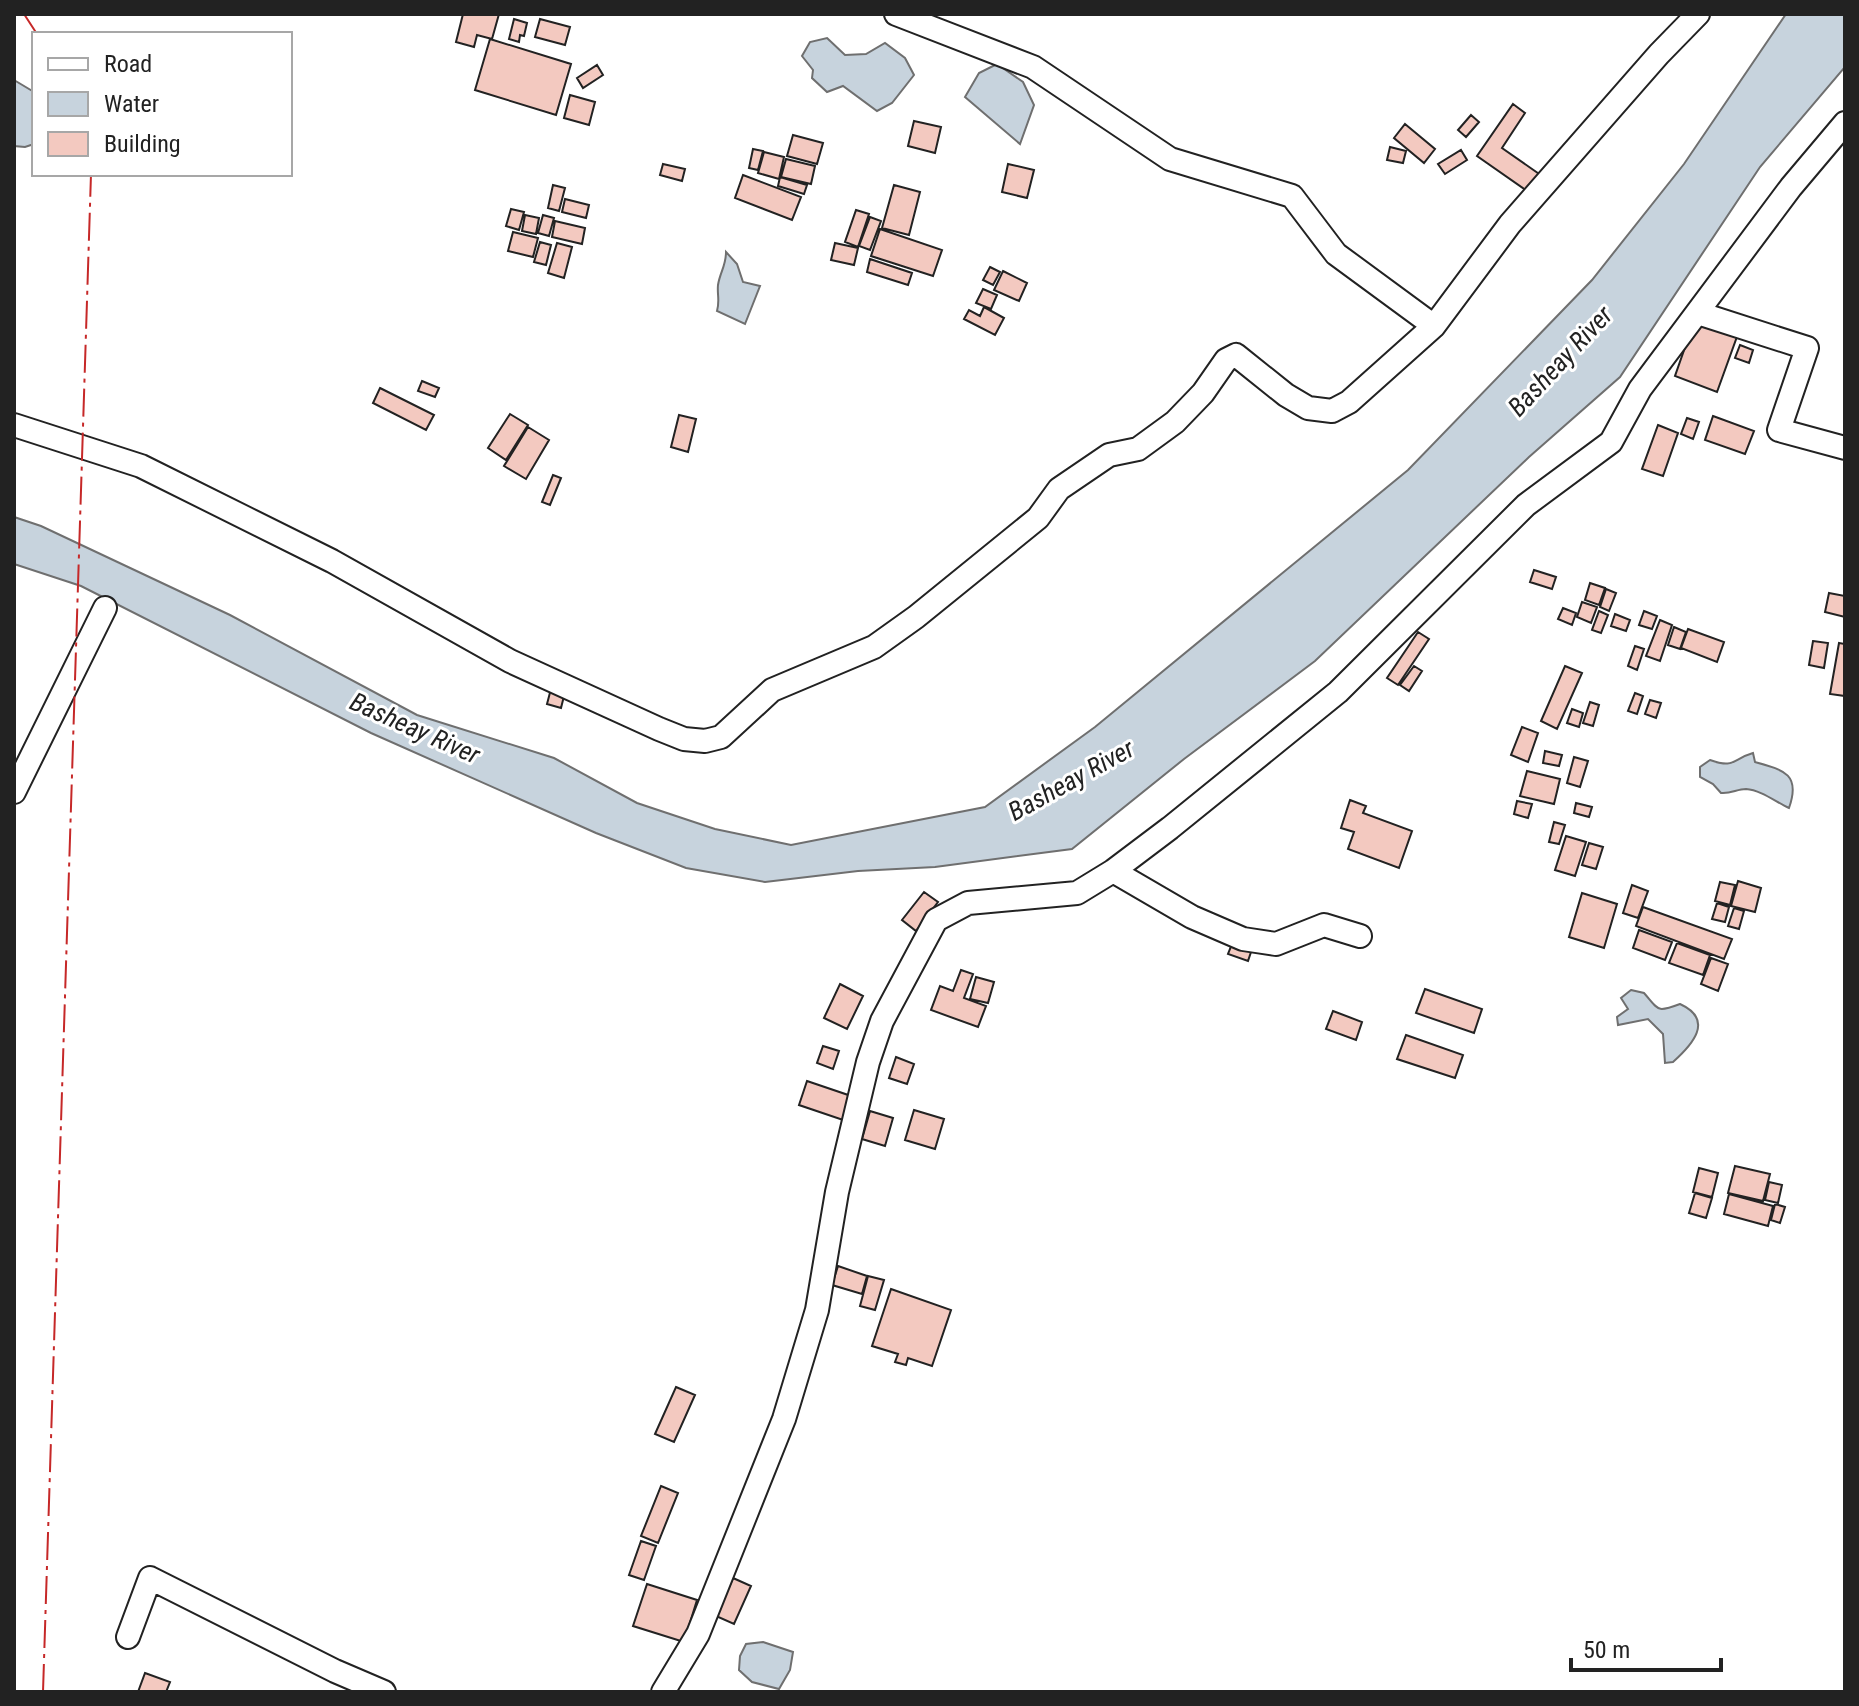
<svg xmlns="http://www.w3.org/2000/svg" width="1859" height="1706" font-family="'Roboto Condensed',sans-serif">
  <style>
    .water { fill: #c7d3dd; stroke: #6f6f6f; stroke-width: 2 }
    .building { fill: #f3c9c0; stroke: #222; stroke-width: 2 }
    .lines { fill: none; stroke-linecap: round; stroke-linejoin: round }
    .minor-casing { stroke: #222; stroke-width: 26 }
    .minor { stroke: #fff; stroke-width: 22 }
    .power { stroke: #c62828; stroke-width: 2; stroke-dasharray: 28 6 4 6; stroke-linecap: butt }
    .labels { text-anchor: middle; stroke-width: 6; stroke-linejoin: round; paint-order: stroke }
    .water-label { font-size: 26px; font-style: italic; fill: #222; stroke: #fff }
  </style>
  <rect width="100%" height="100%" fill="#fff"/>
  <path class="water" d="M1786 14H1845V67L1760 167 1620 377 1529 457 1315 661 1184 759 1072 849 935 867 858 871 765 882 686 868 596 833 371 733 81 586 14 564V517L41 526 230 615 417 715 554 758 637 803 715 829 791 845 985 807 1095 727 1408 470 1592 280 1684 164Z
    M827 38 845 55 866 54 885 43 905 58 914 75 892 103 877 111 843 86 827 92 812 78 813 70 802 56 810 42Z
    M997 64 1023 82 1034 105 1020 144 965 97 979 73Z
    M14 80 34 92C34 111 30 126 34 144L25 147 14 146Z
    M726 252 737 264 743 282 760 286 745 324 717 311C720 301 717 294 718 285 720 272 726 266 726 252Z
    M1753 753 1755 762C1784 770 1801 774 1789 808 1776 802 1761 790 1746 789 1737 789 1731 794 1721 793L1713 784 1700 777V767L1710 760C1735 769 1732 759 1753 753Z
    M1631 990 1644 993C1659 1010 1656 1013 1680 1004 1715 1020 1692 1045 1673 1062L1665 1063 1663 1034 1648 1019 1618 1025 1617 1017 1628 1009 1621 998Z
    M763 1642 793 1652 790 1670 779 1689 752 1682 739 1670 740 1656 746 1644Z"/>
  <path class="building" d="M463 14H499L492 39 477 35 474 47 456 42Z
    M514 19 527 23 524 36 520 35 519 42 509 39Z
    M540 19 570 27 565 45 535 37Z
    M490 39 571 64 556 115 475 90Z
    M597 65 603 75 583 88 577 78Z
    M570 95 595 102 589 125 564 118Z
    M1513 104 1525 113 1502 148 1542 176 1530 193 1477 156Z
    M1471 115 1479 122 1466 137 1458 130Z
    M914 121 941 127 935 153 908 146Z
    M1405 124 1435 149 1424 163 1394 138Z
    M793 135 823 143 817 164 787 156Z
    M1390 147 1406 151 1403 163 1387 160Z
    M753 149 763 151 758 170 749 168Z
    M1461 150 1467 160 1445 174 1438 164Z
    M764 152 784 157 779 179 758 173Z
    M786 159 815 166 811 184 781 177Z
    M663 164 685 169 682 181 660 175Z
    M1008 164 1034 170 1027 198 1002 192Z
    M743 175 801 197 792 220 735 198Z
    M780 177 807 185 804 194 778 186Z
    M553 185 565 188 559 211 548 208Z
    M894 185 920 192 909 235 882 228Z
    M565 199 589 205 586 218 562 212Z
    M511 209 524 212 519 230 506 226Z
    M856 210 869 214 858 247 845 242Z
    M525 215 539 218 536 234 522 231Z
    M543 215 554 218 549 236 538 233Z
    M870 217 881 221 870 250 859 246Z
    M555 221 585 228 582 244 552 237Z
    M880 229 942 250 933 276 871 256Z
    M513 232 538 238 533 257 508 251Z
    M540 242 551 245 546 265 534 262Z
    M557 243 572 247 564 278 548 273Z
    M835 243 858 248 854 265 831 260Z
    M870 259 912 273 908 285 867 272Z
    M990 267 1000 272 993 285 983 280Z
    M1003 271 1027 283 1019 301 994 290Z
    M983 289 997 295 991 309 976 303Z
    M984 307 1004 318 995 335 964 319 969 310 980 316Z
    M1696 316 1739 331 1717 392 1675 376Z
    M1740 345 1753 350 1749 363 1735 358Z
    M422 381 439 388 435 397 418 391Z
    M380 388 434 415 426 430 373 403Z
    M510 414 528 425 506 460 488 448Z
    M679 415 696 419 688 452 671 447Z
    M1713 416 1754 431 1745 454 1705 440Z
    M1687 418 1699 422 1693 439 1681 434Z
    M1658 425 1678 433 1663 476 1642 469Z
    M528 427 549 440 526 479 504 466Z
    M553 475 561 478 550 505 542 502Z
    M1534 570 1556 577 1552 589 1530 582Z
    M1590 583 1605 588 1599 605 1585 600Z
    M1606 589 1616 593 1609 611 1600 607Z
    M1829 593 1845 596V617L1825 612Z
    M1582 602 1597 607 1591 623 1577 617Z
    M1563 608 1576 613 1572 625 1558 619Z
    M1599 611 1608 615 1601 633 1592 630Z
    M1644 611 1657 616 1652 629 1639 625Z
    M1615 614 1630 620 1626 631 1611 626Z
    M1660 620 1672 625 1660 661 1646 656Z
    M1674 627 1686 632 1680 649 1668 645Z
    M1688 629 1724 642 1717 662 1681 648Z
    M1418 632 1429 639 1398 685 1387 678Z
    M1813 641 1828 643 1824 668 1809 665Z
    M1839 643 1845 644V696L1830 694Z
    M1635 646 1644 649 1637 670 1628 666Z
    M1414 666 1422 671 1409 691 1400 685Z
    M1565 666 1582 673 1557 729 1541 721Z
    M552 685 566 688 561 708 547 704Z
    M1635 693 1643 696 1637 714 1628 711Z
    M1650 700 1661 703 1656 718 1645 714Z
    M1590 702 1599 705 1593 726 1583 723Z
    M1572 709 1583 713 1579 727 1567 723Z
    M1522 727 1538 733 1528 762 1511 755Z
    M1545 751 1562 755 1559 766 1543 763Z
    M1574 757 1588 761 1580 787 1567 783Z
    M1527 771 1560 779 1554 804 1520 796Z
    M1350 800 1366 806 1363 813 1412 831 1399 868 1348 849 1354 832 1341 828Z
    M1517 801 1532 804 1528 818 1514 814Z
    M1576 803 1592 807 1589 817 1574 813Z
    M1554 822 1565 825 1559 844 1549 842Z
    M1566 836 1586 842 1575 876 1555 870Z
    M1589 843 1603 847 1596 869 1582 865Z
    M1738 881 1761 888 1755 912 1731 906Z
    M1720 882 1735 885 1730 905 1715 901Z
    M1632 885 1648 891 1638 918 1623 913Z
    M924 892 938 902 916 931 902 920Z
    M1582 893 1617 904 1604 948 1569 937Z
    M1717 903 1729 907 1725 922 1712 919Z
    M1643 907 1732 939 1724 959 1636 926Z
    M1734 908 1744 911 1739 929 1728 926Z
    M1639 930 1672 942 1665 960 1633 948Z
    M1234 939 1253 946 1248 961 1228 954Z
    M1677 943 1710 955 1703 975 1669 963Z
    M1711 958 1728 964 1718 991 1701 984Z
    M961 970 973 974 964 998 986 1006 978 1027 931 1010 940 986 953 991Z
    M976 977 994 982 988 1003 970 999Z
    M840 984 863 996 847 1029 824 1018Z
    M1425 989 1482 1009 1474 1033 1416 1013Z
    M1333 1011 1362 1022 1356 1040 1326 1029Z
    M1406 1035 1463 1055 1455 1078 1397 1059Z
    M823 1046 839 1051 833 1069 817 1063Z
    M896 1057 914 1064 907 1084 889 1078Z
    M807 1081 857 1098 849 1122 799 1105Z
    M914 1110 944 1119 935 1149 905 1140Z
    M870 1111 893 1118 885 1146 862 1139Z
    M1735 1166 1770 1174 1763 1201 1728 1193Z
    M1699 1168 1718 1173 1712 1197 1693 1192Z
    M1769 1182 1782 1185 1778 1203 1765 1200Z
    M1695 1193 1712 1198 1706 1218 1689 1213Z
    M1729 1194 1773 1206 1768 1226 1724 1214Z
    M1775 1204 1785 1207 1780 1223 1771 1220Z
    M838 1266 867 1276 862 1294 832 1285Z
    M868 1276 884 1280 875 1310 860 1306Z
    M891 1289 951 1310 932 1366 908 1358 906 1365 895 1362 898 1354 872 1346Z
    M676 1387 695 1395 674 1442 655 1434Z
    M661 1486 678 1493 658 1543 641 1536Z
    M641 1541 656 1546 644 1580 629 1575Z
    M733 1578 751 1586 734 1624 716 1616Z
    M647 1584 697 1600 684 1642 633 1626Z
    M145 1673 170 1682 166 1692H138Z"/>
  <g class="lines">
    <g class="minor-casing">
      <path id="minor" d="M896 14 1033 67 1170 159 1292 196 1336 254 1434 326
        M1698 313 1807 348 1779 430 1845 448
        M14 425 141 466 332 561 510 661 659 729 684 739 705 741 721 737 772 690 874 647 916 617 1038 518 1059 489 1109 455 1138 449 1175 422 1203 393 1226 360 1236 355 1286 395 1308 408 1332 411 1349 402 1434 326 1510 224 1659 54 1698 14
        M14 792 105 608
        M1113 871 1192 917 1243 939 1276 944 1324 925 1360 936
        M128 1637 150 1578 335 1671 384 1692
        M663 1692 698 1634 784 1419 817 1310 837 1192 868 1062 882 1021 936 920 968 903 1077 893 1113 871 1170 828 1338 692 1526 505 1611 442 1640 389 1791 187 1845 123"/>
    </g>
    <use href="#minor" class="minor"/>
    <path class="power" d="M24 14 37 34
      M43 1692 91 174"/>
  </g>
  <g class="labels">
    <g class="water-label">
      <text transform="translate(1560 361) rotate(-47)" y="9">Basheay River</text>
      <text transform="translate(415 728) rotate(24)" y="9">Basheay River</text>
      <text transform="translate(1071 780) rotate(-29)" y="9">Basheay River</text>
    </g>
  </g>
  <rect width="1859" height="1706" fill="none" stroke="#222222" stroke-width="32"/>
  <rect x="32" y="32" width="260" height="144" fill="#ffffff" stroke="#a7a7a7" stroke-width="2"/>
  <rect x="48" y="58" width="40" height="12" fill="#ffffff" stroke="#a7a7a7" stroke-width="2"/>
  <text x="104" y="72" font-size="24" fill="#222222">Road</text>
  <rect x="48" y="92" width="40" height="24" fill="#c7d3dd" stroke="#a7a7a7" stroke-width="2"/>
  <text x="104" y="112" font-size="24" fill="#222222">Water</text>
  <rect x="48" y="132" width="40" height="24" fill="#f3c9c0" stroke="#a7a7a7" stroke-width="2"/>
  <text x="104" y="152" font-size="24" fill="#222222">Building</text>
  <path d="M1571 1658v12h150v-12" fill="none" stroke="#222222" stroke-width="4"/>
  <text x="1583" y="1658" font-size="24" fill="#222222" stroke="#ffffff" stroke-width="6" paint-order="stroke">50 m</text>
</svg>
